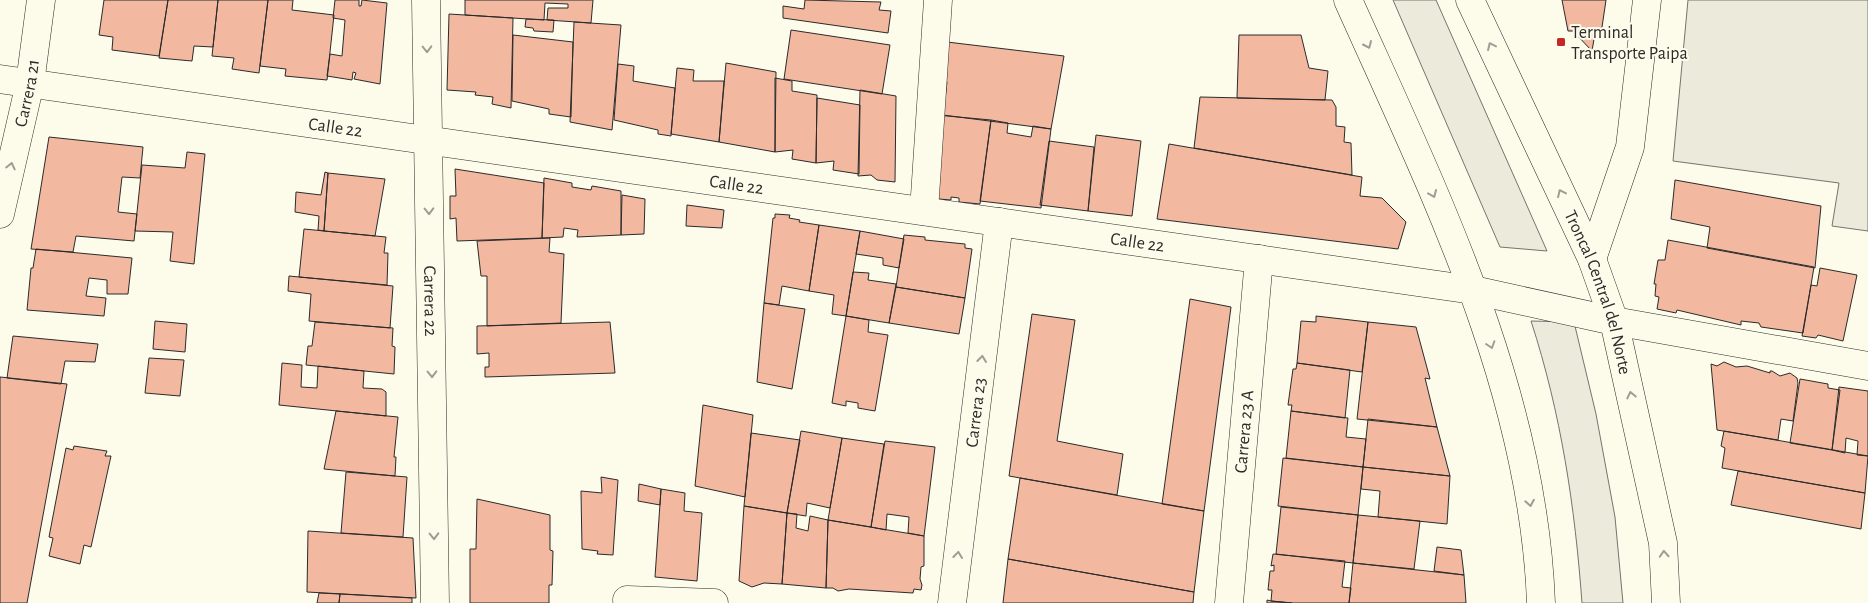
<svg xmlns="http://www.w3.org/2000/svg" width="1868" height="603" font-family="'Alegreya Sans',sans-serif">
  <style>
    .green { fill: #ecebdb; stroke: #74746e }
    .building { fill: #f2b8a0; stroke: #2b2b2b }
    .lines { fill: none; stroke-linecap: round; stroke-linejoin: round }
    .minor-casing { stroke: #2b2b2b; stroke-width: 29 }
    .trunk-casing { stroke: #2b2b2b; stroke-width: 29 }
    .minor { stroke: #fdfbea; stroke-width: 28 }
    .trunk { stroke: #fdfbea; stroke-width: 28 }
    .oneway { stroke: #9e9d94 }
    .poi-dot { fill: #c62828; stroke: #fdfbea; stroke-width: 2 }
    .labels { text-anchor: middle; stroke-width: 4; stroke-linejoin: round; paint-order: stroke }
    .poi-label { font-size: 18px; fill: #2b2b2b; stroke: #fdfbea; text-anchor: start }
    .street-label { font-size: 18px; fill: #2b2b2b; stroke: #fdfbea }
  </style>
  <rect width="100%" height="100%" fill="#fdfbea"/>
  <path class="green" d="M1393 0H1436L1547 251 1500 247Z
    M1688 0H1868V231L1832 226 1839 183 1673 161Z
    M1531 321 1574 322 1596 414 1615 517 1623 603H1582C1575 507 1561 413 1531 321Z"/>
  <path class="building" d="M104 0H168L159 56 112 50 113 37 99 35Z
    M168 0H218L213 47 194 46 192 61 159 58Z
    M218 0H268L259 73 232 69 234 58 212 56Z
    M268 0H293L292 10 334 15 327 80 285 76 286 69 260 66Z
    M335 0H359V6H361L362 0 387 3 380 84 354 79 356 73 353 72 352 80 327 76 330 54 342 56 345 20 333 18Z
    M465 0H593L591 23 547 20 548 8H568V4L545 3 544 20 465 15Z
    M805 0 881 2 879 10 891 11 888 33 783 18V6L804 9Z
    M1562 0H1606L1601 34 1595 33 1592 51 1573 31H1568Z
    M449 14 513 18 511 108 492 104 493 97 475 95 476 92 447 90Z
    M526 19 554 20 553 32 534 31 533 28 525 27Z
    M574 22 621 25 612 130 570 122Z
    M791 30 890 45 882 94 784 79Z
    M513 35 573 42 571 117 549 114V109L512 101Z
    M1239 35H1301L1309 68 1328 71 1325 100 1237 98Z
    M947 42 1064 56 1051 129 943 115 947 82 942 81Z
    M726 63 776 72 775 152 719 142Z
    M618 64 634 66 633 81 675 88 671 136 658 134V130L614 120Z
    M677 68 694 70 693 81H724L719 142 671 134Z
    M775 78 792 81V91L817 95 816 163 792 159 793 150 775 152Z
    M860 90 896 96 895 182 877 180 871 175 858 176Z
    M1200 97 1332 100 1336 107V126L1345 127 1344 142 1351 143 1352 175 1194 148Z
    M817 98 860 105 859 174 833 170 834 161 816 163Z
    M936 115 991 120 980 204 959 202V198L951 197V200L927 198Z
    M991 120 1008 123 1007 133 1031 137 1033 126 1051 129 1041 208 980 201Z
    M1096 135 1141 141 1132 216 1088 211Z
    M49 137 143 147 140 178 122 177 118 212 137 214 134 241 76 236 73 252 31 249Z
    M1049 141 1094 147 1088 211 1040 205Z
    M1169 144 1362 177 1360 196 1382 198 1406 222 1398 249 1157 219Z
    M187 152 205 154 194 264 170 261 173 232 135 231 142 165 185 168Z
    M455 169 544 183 542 238 457 241 456 218 450 219V196H456Z
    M325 172 328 173 324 231 318 230 319 216 295 212 296 192 321 195Z
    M328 173 385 179 375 236 324 231Z
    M544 178 572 183V187L591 190 592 186 621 191V235L577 237 578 230 564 228 563 237 542 238Z
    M1675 180 1821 206 1815 268 1707 248 1710 227 1671 219Z
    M622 195 645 199 644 234 621 235Z
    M687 205 724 210 722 228 686 226Z
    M775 214 790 215 789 218 800 220 799 222 819 225 809 291 782 286 779 305 764 303 773 218H775Z
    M819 225 860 231 846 316 832 314 834 295 809 291Z
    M304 229 386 237 384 253H388L387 285 299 277Z
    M860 231 904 239 899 268 883 265V258L856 254Z
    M904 235 925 237V240L965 244V248L972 249 965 298 896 287Z
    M550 238 549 252 564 254 561 323 487 326V276H481L477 241Z
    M1668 240 1814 267 1803 333 1761 327 1759 323 1741 321V325L1677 310 1676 313 1657 309 1659 297 1655 296 1656 284H1654L1658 260H1665Z
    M36 249 132 258 128 294H107V280L89 278 86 296 106 298 104 316 27 310 31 268H33Z
    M1820 268 1857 275 1843 341 1818 335 1816 338 1802 336 1811 285 1817 286Z
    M853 272 869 273 868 280 896 284 889 323 846 316Z
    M289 276 393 286 390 328 309 321 311 294 288 291Z
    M896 287 965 298 959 334 889 323Z
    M1190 299 1231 307 1204 511 1162 504Z
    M764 303 805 309 792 389 757 382Z
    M1032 314 1075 320 1057 441 1123 454 1117 495 1009 476Z
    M846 316 869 320 868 332 888 335 875 411 858 408V403L846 401V406L832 403Z
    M1316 316 1368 322 1362 372 1297 363 1301 321 1316 322Z
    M155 321 187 324 185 352 153 349Z
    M315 322 393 328 392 346 395 347 394 374 306 365 308 346H312Z
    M610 322 615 373 485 377V367H489V353L477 354V326Z
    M1368 322 1416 327 1430 379 1425 378 1437 427 1357 419Z
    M13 336 98 344 95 362 65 361 61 384 7 378Z
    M149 358 184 360 180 396 145 393Z
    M1724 362 1736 367 1747 366 1770 373V371H1772L1780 376 1790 373 1797 378 1798 383 1793 421 1781 419 1778 440 1717 430 1711 364 1717 366Z
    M282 363 302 365 301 387 317 388 318 366 364 371 363 388 382 389 386 392V416L279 405Z
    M1297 363 1350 370 1345 418 1291 411 1292 405H1288L1293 369H1296Z
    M0 377 67 384 27 603H0Z
    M1800 379 1828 384V388L1840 390 1832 450 1790 443Z
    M1839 387 1868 391V456L1857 455 1858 441 1846 438 1845 453 1832 450Z
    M703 405 753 415 745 497 695 486Z
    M336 411 398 417 394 457H396L395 476 324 469Z
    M1291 411 1348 418 1346 437 1366 439 1363 467 1286 458Z
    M1368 419 1437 427 1450 476 1363 467Z
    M801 431 842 438 830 508 807 503 806 516 787 513Z
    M1724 431 1868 456 1865 493 1722 468 1725 448 1721 446Z
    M751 433 800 440 787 513 744 506Z
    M842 438 884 444 871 527 828 520Z
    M885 441 935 447 924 536 908 533 909 517 887 514 886 530 871 527Z
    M74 446 107 451 105 456H111L91 547 84 545 80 564 49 556 53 538 49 537 66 448 73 450Z
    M1283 458 1363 467 1358 515 1278 506Z
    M1363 467 1450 476 1447 524 1378 517 1380 491 1361 489Z
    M1738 471 1865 493 1861 529 1731 505Z
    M346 472 407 477 403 537 341 533Z
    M601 477 618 480 613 555 597 554 598 551 582 549 581 491 602 493Z
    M1020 478 1204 511 1194 592 1008 559Z
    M639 484 661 489 660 505 638 501Z
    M661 489 685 493 684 511 702 513 697 581 655 577Z
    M477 499 550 515V550L553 551 552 585H549V603H470V549H476Z
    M744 506 787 513 782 584 764 583 752 587 739 581Z
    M1281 507 1358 515 1353 563 1276 554Z
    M787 513 797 514 796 528 808 531 810 516 828 520 826 588 782 584Z
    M1358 515 1420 521 1414 569 1353 563Z
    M828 520 924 536V566L921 567 920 579 922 585 921 590 914 589 913 593 849 589 838 591 833 588H826Z
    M308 531 413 538 416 598 307 592Z
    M1437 547 1461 550 1464 575 1434 571Z
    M1273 554 1345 561 1342 587 1351 588 1349 603H1292L1271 601 1272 590H1268L1270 571H1274V565L1271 566Z
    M1008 559 1194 592 1193 603H1003Z
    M1353 563 1464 575 1466 603H1349Z
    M319 593 340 594 339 603H317Z
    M340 594 412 598V603H339Z
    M1267 600 1271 601 1292 603H1267Z"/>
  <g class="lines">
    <g class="minor-casing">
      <g id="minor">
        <path id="s1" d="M426 0 435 603"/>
        <path id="s2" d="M0 79 1473 290 1614 321 1868 366"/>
        <path d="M924 211 938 0"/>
        <path id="s3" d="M0 214 30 83 41 0"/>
        <path d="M1592 259 1630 147 1647 0"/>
        <path d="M627 600 714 603"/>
        <path id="s4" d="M952 603 999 222"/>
        <path id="s5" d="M1229 603 1259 259"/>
      </g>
    </g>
    <g class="trunk-casing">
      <g id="trunk">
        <path d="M1348 0C1434 192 1533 389 1541 603"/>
        <path id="s6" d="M1470 0 1592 259 1614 321 1663 543 1666 603"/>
      </g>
    </g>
    <use href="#minor" class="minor"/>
    <use href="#trunk" class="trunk"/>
  </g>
  <defs><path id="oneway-chevron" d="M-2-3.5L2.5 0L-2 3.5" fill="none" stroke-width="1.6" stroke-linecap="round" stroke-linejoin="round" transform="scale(1.25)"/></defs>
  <g class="oneway">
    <use href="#oneway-chevron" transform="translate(1368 45) rotate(66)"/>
    <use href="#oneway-chevron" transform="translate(1491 46) rotate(-115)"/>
    <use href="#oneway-chevron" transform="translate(427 49) rotate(89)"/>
    <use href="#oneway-chevron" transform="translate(11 166) rotate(-77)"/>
    <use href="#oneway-chevron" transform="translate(1561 193) rotate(-115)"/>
    <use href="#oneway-chevron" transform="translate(1433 194) rotate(67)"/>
    <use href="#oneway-chevron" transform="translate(429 211) rotate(89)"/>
    <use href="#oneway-chevron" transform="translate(1491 345) rotate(72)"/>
    <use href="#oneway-chevron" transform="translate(982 359) rotate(-83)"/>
    <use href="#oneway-chevron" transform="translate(432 374) rotate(89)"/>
    <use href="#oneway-chevron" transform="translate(1631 395) rotate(-102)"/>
    <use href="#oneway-chevron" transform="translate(1530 503) rotate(80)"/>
    <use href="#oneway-chevron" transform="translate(434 536) rotate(89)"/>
    <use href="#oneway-chevron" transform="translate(1664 554) rotate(-93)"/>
    <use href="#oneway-chevron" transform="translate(958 555) rotate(-83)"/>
  </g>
  <rect class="poi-dot" x="1556" y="37" width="10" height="10" rx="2.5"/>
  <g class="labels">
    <g class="poi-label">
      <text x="1571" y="38">Terminal<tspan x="1571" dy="21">Transporte Paipa</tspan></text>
    </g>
    <g class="street-label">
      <text dy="6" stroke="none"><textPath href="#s3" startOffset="124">Carrera 21</textPath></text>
      <text dy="6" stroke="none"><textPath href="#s2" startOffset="339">Calle 22</textPath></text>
      <text dy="6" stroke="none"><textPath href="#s2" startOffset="744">Calle 22</textPath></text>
      <text dy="6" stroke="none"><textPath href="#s2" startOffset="1149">Calle 22</textPath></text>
      <text dy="6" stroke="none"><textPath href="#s6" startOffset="320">Troncal Central del Norte</textPath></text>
      <text dy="6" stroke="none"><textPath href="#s1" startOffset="301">Carrera 22</textPath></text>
      <text dy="6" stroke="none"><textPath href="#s4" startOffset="192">Carrera 23</textPath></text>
      <text dy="6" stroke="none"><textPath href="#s5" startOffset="172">Carrera 23 A</textPath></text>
    </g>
  </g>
</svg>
